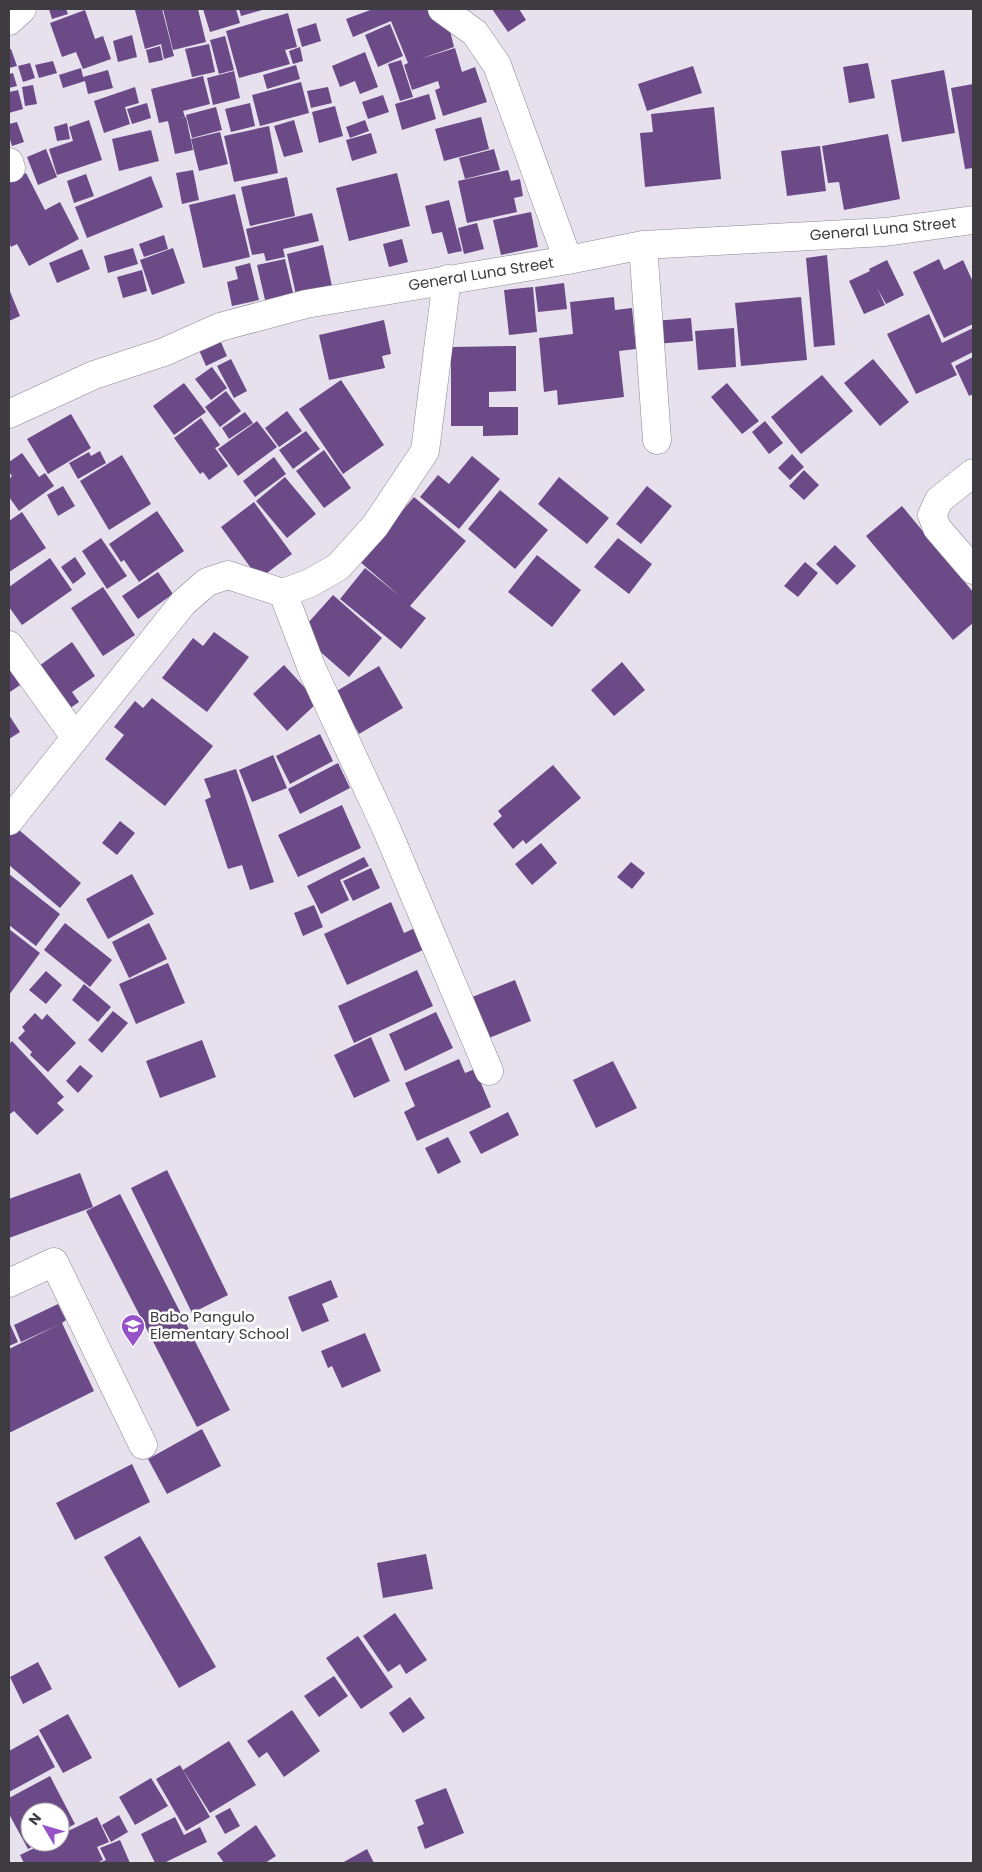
<svg xmlns="http://www.w3.org/2000/svg" width="982" height="1872" font-family="Poppins,sans-serif">
  <style>
    .building { fill: #6b4a87 }
    .lines { fill: none; stroke-linecap: round; stroke-linejoin: round }
    .minor-casing { stroke: #8c8692; stroke-width: 29 }
    .minor { stroke: #fff; stroke-width: 28 }
    .labels { text-anchor: middle; stroke-width: 5; stroke-linejoin: round; paint-order: stroke }
    .street-label { font-size: 15px; fill: #3e3b41; stroke: #fff }
    .poi-label { font-size: 15px; fill: #3e3b41; stroke: #fff; text-anchor: start }
  </style>
  <rect width="100%" height="100%" fill="#e7e1ee"/>
  <path class="building" d="M49 9H66L68 14 52 19Z
    M138 9H162L174 56 164 59 161 44 145 49 135 10Z
    M163 9H198L206 42 173 50Z
    M203 9H236L240 23 210 32Z
    M239 9H266L241 16Z
    M373 9H433L447 19 454 47 420 59 455 48 462 72 475 67 487 102 443 116 435 90 440 88 438 81 412 90 404 65 408 63 391 21 353 37 346 19Z
    M492 9H519L526 20 508 32Z
    M85 10 95 39 103 36 111 59 83 69 76 52 62 57 50 23Z
    M288 13 297 47 285 50 290 64 239 78 226 31Z
    M316 23 321 41 302 47 297 29Z
    M390 24 403 56 378 67 365 35Z
    M132 35 137 57 118 62 113 41Z
    M225 36 234 70 219 74 210 40Z
    M209 44 215 72 192 77 185 49Z
    M160 46 163 60 149 63 146 50Z
    M300 47 303 61 293 64 289 51Z
    M9 49H11L17 66 9 68Z
    M365 52 378 87 360 94 355 81 340 87 332 66Z
    M401 60 413 97 400 101 388 64Z
    M53 61 57 73 39 78 35 65Z
    M30 63 35 78 23 82 18 66Z
    M868 63 875 98 849 103 843 67Z
    M296 65 300 79 267 89 263 75Z
    M693 66 702 93 647 111 638 84Z
    M81 68 83 77 108 70 113 88 88 94 85 81 63 88 59 75Z
    M944 70 955 133 902 142 891 80Z
    M234 71 240 98 213 105 207 78Z
    M13 73 17 86 9 88V74Z
    M203 76 210 104 183 111 185 117 175 119 186 117 193 150 175 154 168 121 159 123 151 89Z
    M301 82 309 113 260 126 252 95Z
    M973 84V168L965 169 951 88Z
    M33 85 37 104 25 106 22 87Z
    M135 87 139 103 125 107 130 124 104 133 94 101Z
    M328 87 332 103 311 108 307 91Z
    M18 90 23 109 9 113V92Z
    M429 94 436 119 402 130 395 104Z
    M383 95 389 112 368 119 362 102Z
    M147 103 151 118 132 124 127 109Z
    M250 103 255 126 231 132 225 109Z
    M335 106 343 136 319 143 312 112Z
    M216 107 222 130 192 138 186 115Z
    M714 107 721 179 645 187 640 133 653 132 651 114Z
    M481 117 489 149 444 161 435 129Z
    M89 120 102 160 57 175 49 149 73 141 69 127Z
    M294 120 303 152 284 157 274 126Z
    M365 120 369 131 350 138 346 127Z
    M17 122 24 142 12 146 9 136V124Z
    M67 123 70 139 57 141 54 127Z
    M269 126 278 173 234 182 224 136Z
    M151 130 159 161 119 171 112 139Z
    M220 132 228 164 199 171 191 139Z
    M371 133 377 153 352 161 346 140Z
    M888 134 900 199 844 210 839 182 828 183 822 146Z
    M820 146 826 191 787 196 781 151Z
    M46 149 57 177 38 185 27 157Z
    M494 149 500 170 465 179 459 158Z
    M193 170 199 200 182 204 176 173Z
    M508 170 511 181 520 179 523 196 514 198 517 212 467 223 458 181Z
    M26 173 45 210 60 202 79 239 29 266 17 244 11 247 9 242V182Z
    M397 173 410 226 349 241 336 188Z
    M86 174 94 196 74 203 67 181Z
    M151 176 163 207 87 238 75 207Z
    M287 177 295 216 250 226 241 187Z
    M235 194 250 257 203 268 189 205Z
    M449 200 462 251 448 254 442 232 432 234 425 206Z
    M531 212 538 247 501 255 493 220Z
    M312 213 319 241 283 249 285 257 266 261 264 253 252 255 246 229Z
    M477 223 484 249 464 254 458 228Z
    M164 235 168 249 144 257 139 244Z
    M402 239 408 262 389 267 383 244Z
    M323 245 332 286 296 295 287 254Z
    M133 248 138 264 108 273 104 256Z
    M173 248 185 283 152 295 140 260Z
    M82 249 90 269 57 283 49 263Z
    M827 255 835 345 814 347 806 258Z
    M285 259 293 293 265 300 257 265Z
    M939 259 944 270 963 260 973 282V324L944 338 913 272Z
    M887 260 904 295 886 304 877 288 885 305 864 314 849 281 870 271 869 269Z
    M250 263 259 300 232 306 227 282 238 279 235 267Z
    M142 270 147 291 123 298 117 277Z
    M564 283 567 309 538 312 535 287Z
    M533 287 537 332 509 335 504 290Z
    M9 289 20 316 9 321Z
    M614 297 615 310 632 308 636 349 619 351 624 397 558 405 557 390 544 392 539 338 573 334 570 302Z
    M801 297 807 360 741 366 735 303Z
    M929 314 942 343 973 328V352L951 363 957 375 916 394 887 334Z
    M691 318 693 341 655 344 654 321Z
    M384 320 391 354 382 356 385 368 329 380 319 335Z
    M734 328 736 367 698 370 695 331Z
    M220 340 227 356 206 366 199 350Z
    M516 346V391L489 392V407H518V435L483 436V426H451V347Z
    M973 357V394L969 396 955 366Z
    M231 359 247 391 234 398 217 366Z
    M873 359 909 402 880 426 844 383Z
    M212 367 227 388 211 400 195 379Z
    M822 375 853 411 801 454 771 417Z
    M341 380 384 445 343 474 299 409Z
    M184 383 206 412 174 435 153 406Z
    M727 383 759 421 742 434 711 397Z
    M226 391 241 411 220 427 205 407Z
    M287 411 302 431 279 447 265 428Z
    M245 412 253 423 229 439 222 428Z
    M71 414 91 448 48 474 27 439Z
    M201 418 220 445 215 448 228 466 209 480 203 472 200 474 174 438Z
    M257 421 277 447 238 476 218 449Z
    M765 421 783 443 769 454 752 432Z
    M306 431 320 449 293 469 279 450Z
    M324 450 351 488 324 508 296 471Z
    M100 451 106 463 78 479 69 463 89 452 91 456Z
    M22 453 39 477 45 473 54 486 19 511 9 497V479L12 476 9 472V462Z
    M792 454 804 467 790 480 778 468Z
    M122 455 151 504 109 530 80 481Z
    M472 456 500 479 459 529 420 497 438 475 449 484Z
    M274 457 286 474 255 497 243 481Z
    M804 470 819 485 804 500 789 486Z
    M285 477 316 514 287 538 256 501Z
    M559 477 609 518 587 544 538 504Z
    M63 486 75 506 58 516 47 495Z
    M647 486 672 506 641 544 616 524Z
    M500 490 548 530 515 569 468 529Z
    M414 497 466 541 410 606 426 618 401 649 340 599 365 568 401 597 352 555 378 539Z
    M254 502 292 554 259 579 221 527Z
    M902 506 973 592V623L953 640 866 536Z
    M157 511 184 551 139 582 124 560 121 562 109 544Z
    M22 512 46 548 9 572V521Z
    M101 538 127 576 107 589 82 551Z
    M618 538 652 564 629 594 594 567Z
    M835 545 856 566 837 585 816 564Z
    M537 555 581 590 552 627 508 592Z
    M75 557 86 574 73 584 61 567Z
    M50 558 72 590 22 625 9 607V587Z
    M805 562 818 573 798 597 784 586Z
    M158 572 173 594 138 619 122 596Z
    M103 587 135 635 103 656 71 608Z
    M333 595 382 638 349 677 299 633Z
    M214 632 249 657 207 712 162 678 193 638 203 646Z
    M72 642 95 676 72 692 79 702 69 709 39 666Z
    M622 662 645 690 614 716 591 690Z
    M17 663 29 679 10 692 9 690V669Z
    M284 665 318 702 287 731 253 694Z
    M379 666 403 708 359 734 335 692Z
    M152 698 213 746 165 806 105 759 124 735 114 727 135 701 143 708Z
    M9 715 20 732 9 739Z
    M320 734 333 761 290 784 276 756Z
    M273 755 287 788 252 802 239 770Z
    M338 763 350 788 300 814 288 789Z
    M553 765 581 798 526 844 523 840 513 849 493 824 502 816 498 811Z
    M236 769 274 882 250 890 242 865 228 869 205 800 211 797 204 779Z
    M342 805 361 848 298 877 278 835Z
    M120 821 135 833 117 855 102 843Z
    M12 824 81 883 60 908 9 865V828Z
    M541 843 557 863 532 885 515 864Z
    M364 857 369 866 340 880 349 900 321 914 307 886Z
    M631 862 645 873 632 889 617 877Z
    M371 868 380 888 353 901 343 881Z
    M9 874 60 914 36 946 9 925Z
    M132 874 154 914 108 939 86 899Z
    M391 902 404 933 415 928 425 949 347 985 324 934Z
    M314 905 323 927 303 936 294 913Z
    M65 923 112 960 90 987 44 950Z
    M149 923 167 959 129 978 112 942Z
    M9 929 40 953 9 995Z
    M168 963 185 1003 136 1024 119 984Z
    M417 970 433 1006 354 1043 338 1006Z
    M46 971 62 985 46 1004 29 990Z
    M515 980 531 1021 484 1040 467 999Z
    M84 984 111 1007 98 1022 72 1000Z
    M113 1011 128 1023 102 1053 88 1040Z
    M436 1012 453 1048 405 1071 389 1034Z
    M35 1013 42 1020 47 1014 76 1043 48 1072 30 1055 32 1052 18 1038 25 1031 22 1027Z
    M371 1037 390 1081 354 1098 334 1055Z
    M202 1040 216 1077 160 1098 146 1061Z
    M12 1041 64 1097 57 1103 64 1110 37 1135 14 1111 10 1114 9 1113V1044Z
    M459 1059 465 1073 475 1069 491 1107 417 1141 404 1112 415 1106 405 1083Z
    M613 1061 637 1108 596 1128 573 1080Z
    M80 1065 93 1076 78 1093 66 1081Z
    M508 1112 519 1135 481 1154 469 1132Z
    M448 1137 461 1162 438 1174 425 1148Z
    M167 1170 228 1295 192 1313 131 1188Z
    M80 1173 93 1207 9 1238V1199Z
    M120 1194 230 1410 197 1427 86 1211Z
    M331 1280 338 1297 322 1304 329 1321 302 1332 288 1297Z
    M58 1304 66 1320 62 1323 94 1391 9 1433V1349L60 1324 21 1342 14 1325Z
    M9 1322 18 1342 9 1346Z
    M365 1333 381 1371 342 1388 332 1366 328 1368 321 1351Z
    M202 1429 221 1466 167 1494 148 1459Z
    M132 1464 150 1502 75 1540 56 1503Z
    M140 1536 216 1667 179 1688 104 1557Z
    M426 1554 433 1589 383 1598 377 1563Z
    M395 1613 427 1660 406 1674 400 1664 388 1672 363 1636Z
    M358 1636 393 1687 361 1709 326 1658Z
    M38 1662 52 1689 23 1704 10 1677Z
    M334 1676 348 1696 319 1717 304 1696Z
    M410 1697 425 1718 403 1733 389 1713Z
    M292 1710 320 1751 284 1777 267 1752 259 1758 247 1741Z
    M68 1714 92 1758 63 1773 39 1730Z
    M38 1735 55 1767 9 1792V1751Z
    M229 1741 256 1785 210 1813 183 1770Z
    M180 1765 210 1817 186 1831 156 1779Z
    M50 1776 75 1824 60 1832V1812H30V1842H41L28 1849 9 1814V1798Z
    M151 1778 168 1806 135 1825 119 1797Z
    M446 1788 464 1833 425 1849 417 1827 424 1824 415 1800Z
    M230 1808 240 1826 225 1834 215 1816Z
    M119 1815 128 1832 111 1842 102 1825Z
    M97 1817 109 1842 97 1847 103 1860 97 1863H24L20 1855 47 1842H60V1835Z
    M175 1817 184 1835 200 1827 207 1842 164 1863H155L141 1834Z
    M256 1825 276 1856 265 1863H224L217 1853Z
    M120 1840 130 1863H99L106 1860 100 1848Z
    M367 1849 374 1863H342Z"/>
  <g class="lines">
    <g class="minor-casing">
      <path id="minor" d="M442 9 475 33 497 65 568 260
        M9 21 22 9
        M9 162 11 168
        M643 245 657 440
        M9 414 94 375 164 352 220 327 306 304 568 260 643 245 885 232 973 220
        M973 473 939 500 932 515 937 528 973 570
        M283 593 312 669 386 828 489 1071
        M9 645 75 737
        M9 821 183 603 207 582 228 575 283 593 310 583 338 567 375 526 425 451 447 279
        M9 1283 54 1262 143 1445"/>
    </g>
    <use href="#minor" class="minor"/>
  </g>
  <defs>
    <g id="school-pin" transform="scale(1.25)"><path d="M0 17L-7.5 6A9.5 9.5 0 1 1 7.5 6Z" fill="#9653c9" stroke="#fff"/><path d="M0-5L7-2L0 1L-7-2ZM-4 1L0 2.5L4 1V4Q0 6-4 4Z" fill="#fff"/></g>
  </defs>
  <g fill-rule="evenodd">
    <use href="#school-pin" x="133" y="1326"/>
  </g>
  <g class="labels">
    <g class="street-label">
      <text transform="translate(883 229) rotate(-5)" y="5">General Luna Street</text>
      <text transform="translate(481 274) rotate(-9)" y="5">General Luna Street</text>
    </g>
    <g class="poi-label">
      <text x="150" y="1322">Babo Pangulo<tspan x="150" dy="17">Elementary School</tspan></text>
    </g>
  </g>
  <rect width="982" height="1872" fill="none" stroke="#3e3b41" stroke-width="20"/>
  <g transform="translate(45 1827) rotate(308)"><circle r="24" fill="#ffffff" stroke="#b2b1b3"/>
  <path d="M0-4L9 19L0 12L-9 19Z" fill="#9653c9"/>
  <text y="-8" font-size="14" font-weight="bold" text-anchor="middle" fill="#3e3b41">N</text>
  </g>
</svg>
